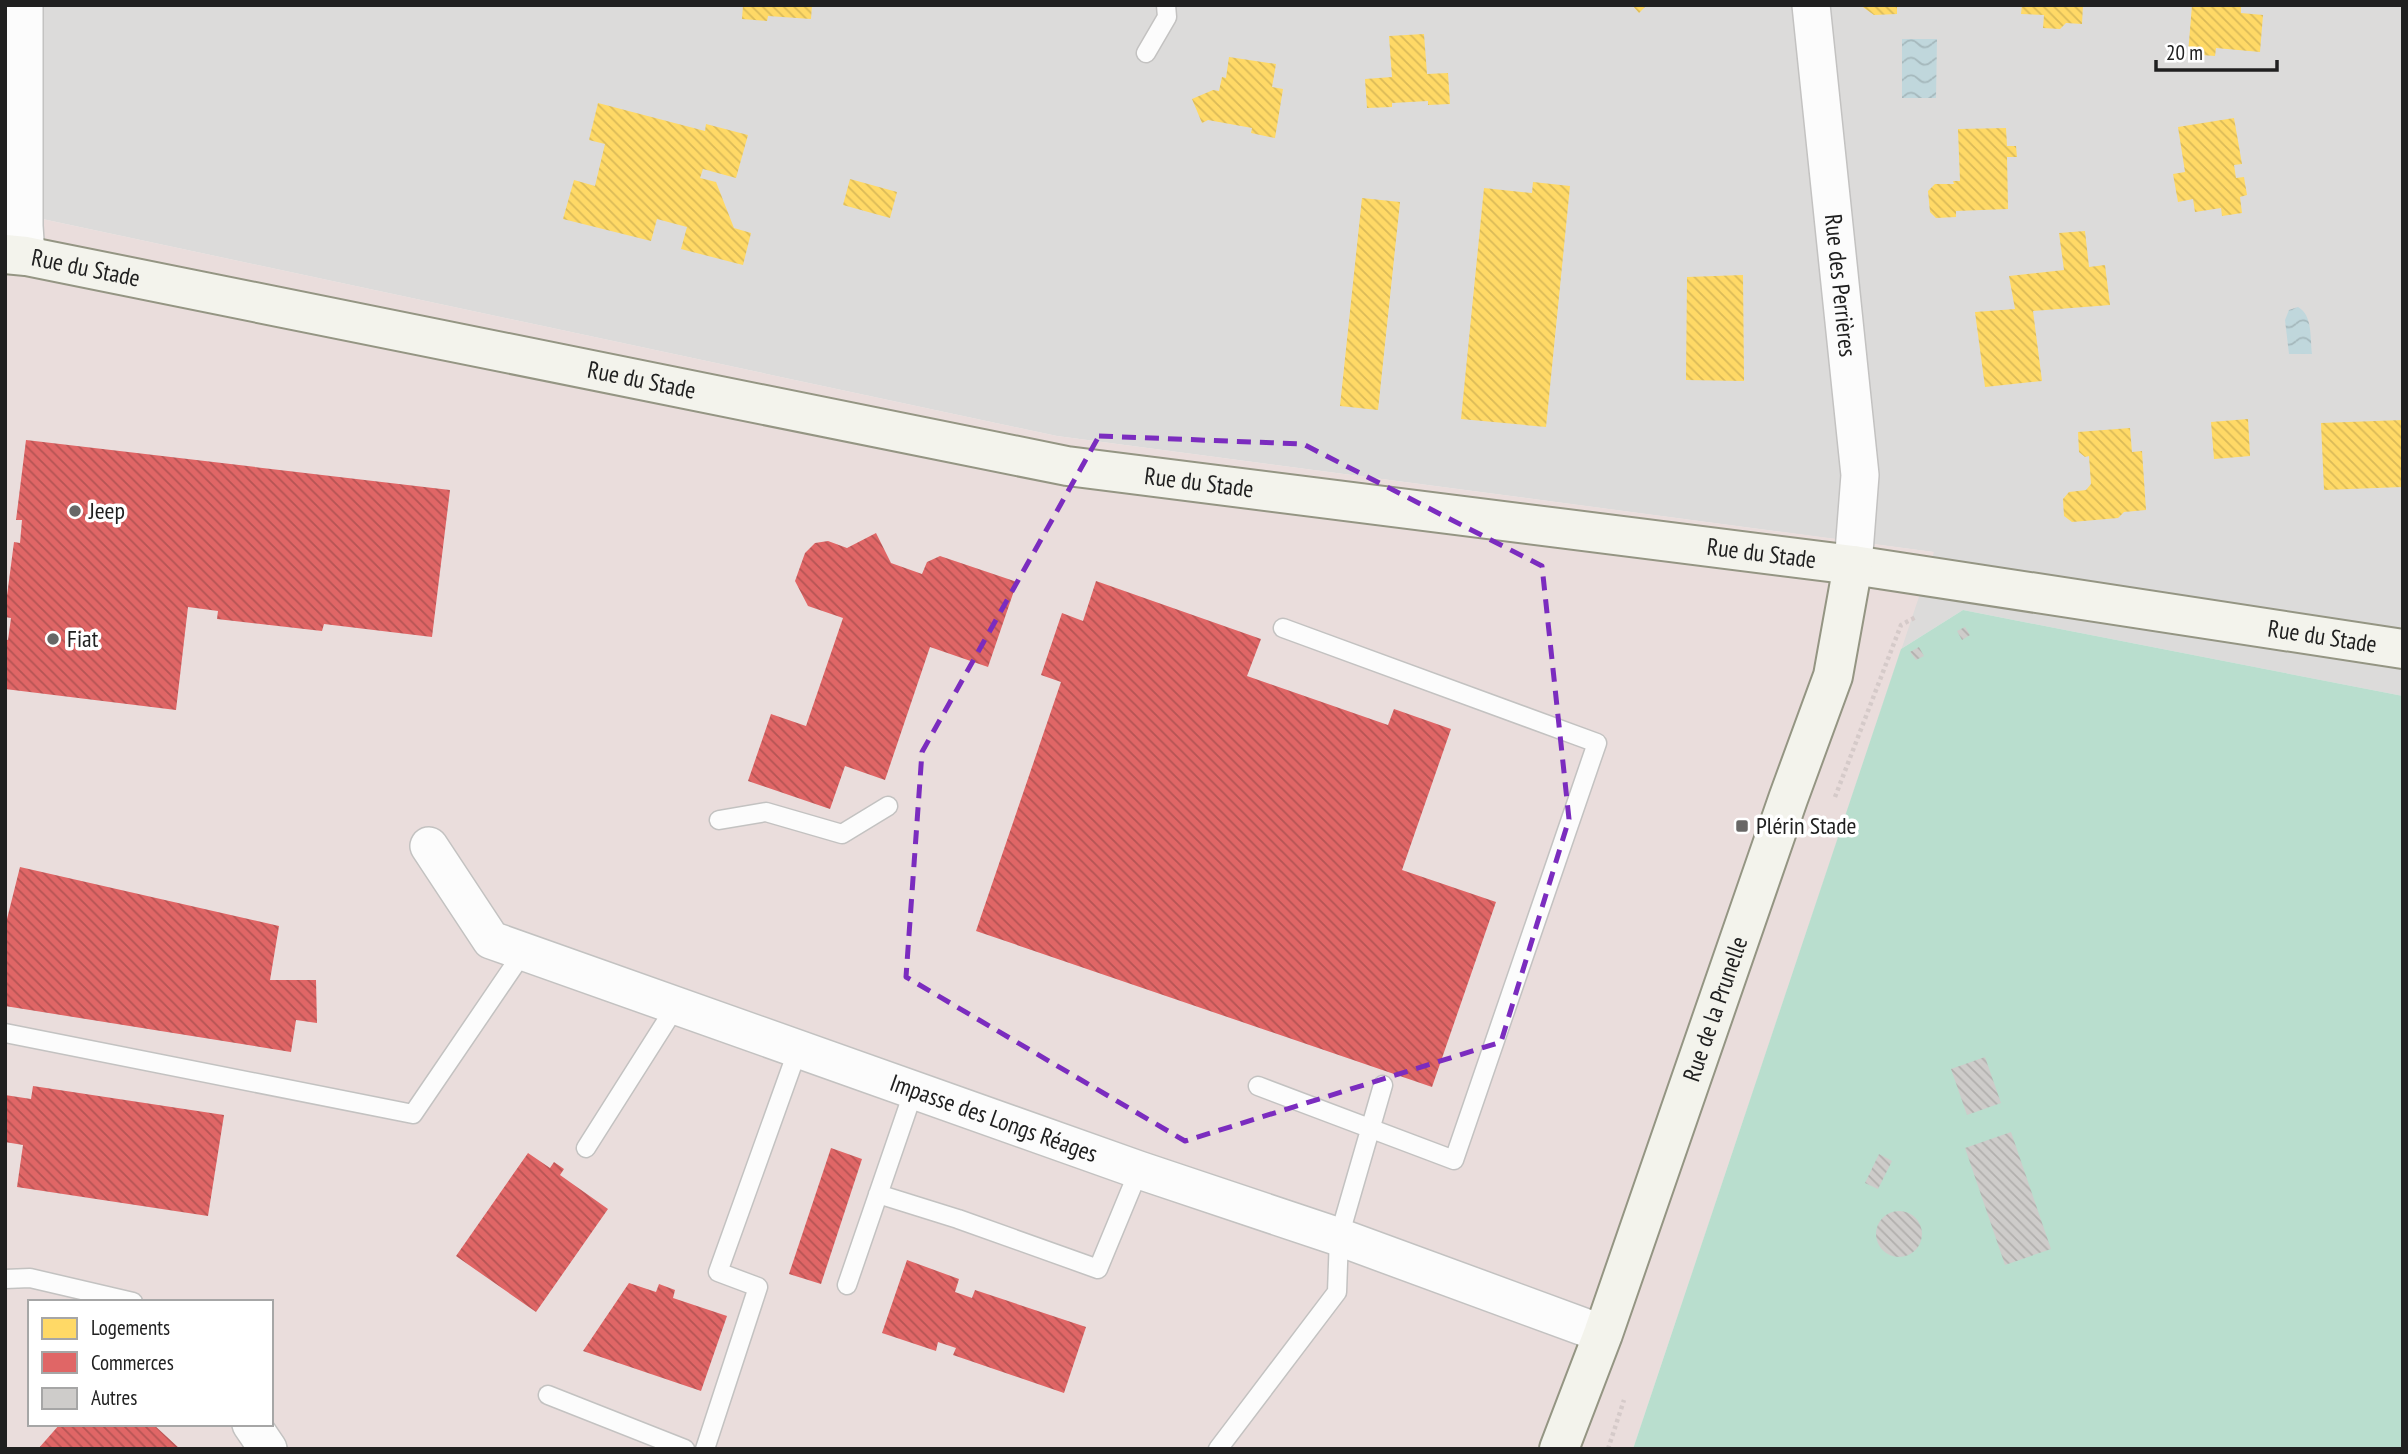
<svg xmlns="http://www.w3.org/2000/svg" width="2408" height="1454" font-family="'PT Sans Narrow',sans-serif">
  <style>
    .residential { fill: #dcdbda }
    .commercial { fill: #eadddc; fill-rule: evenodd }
    .pitch { fill: #b9dece }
    .water { fill: url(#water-waves) }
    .homes { fill: url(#homes-back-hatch) }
    .shops { fill: url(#shops-back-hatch) }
    .building { fill: url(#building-back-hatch) }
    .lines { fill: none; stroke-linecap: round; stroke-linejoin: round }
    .lane-casing { stroke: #c3c2c1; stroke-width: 21 }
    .street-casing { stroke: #c3c2c1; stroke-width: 40 }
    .secondary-casing { stroke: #949583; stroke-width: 42 }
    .path { stroke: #d5cac9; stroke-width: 4.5; stroke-dasharray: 3.5 3.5; stroke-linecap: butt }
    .lane { stroke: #fcfcfc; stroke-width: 18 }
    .street { stroke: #fcfcfc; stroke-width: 37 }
    .secondary { stroke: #f3f3ec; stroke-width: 38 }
    .marked { fill: none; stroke: #7b2cbf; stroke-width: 5; stroke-dasharray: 14 9; stroke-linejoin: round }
    .poi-dot { fill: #686766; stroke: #fff; stroke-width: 2.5 }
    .labels { text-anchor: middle; stroke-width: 7; stroke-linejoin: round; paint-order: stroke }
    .street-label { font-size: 24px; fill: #202020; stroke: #fff }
    .poi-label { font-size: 24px; fill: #202020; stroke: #fff; text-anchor: start }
  </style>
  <defs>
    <pattern id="water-waves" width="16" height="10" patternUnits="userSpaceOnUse" patternTransform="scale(1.75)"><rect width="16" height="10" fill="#c0d7dc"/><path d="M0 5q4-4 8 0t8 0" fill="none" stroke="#a5b8bc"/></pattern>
    <pattern id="homes-back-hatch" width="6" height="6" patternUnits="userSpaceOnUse" patternTransform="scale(1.75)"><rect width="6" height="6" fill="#ffd966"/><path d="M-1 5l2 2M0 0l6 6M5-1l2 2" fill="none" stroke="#daba58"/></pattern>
    <pattern id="shops-back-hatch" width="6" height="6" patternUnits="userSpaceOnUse" patternTransform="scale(1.75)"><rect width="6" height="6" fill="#e06666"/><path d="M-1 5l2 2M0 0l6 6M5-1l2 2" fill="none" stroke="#b55454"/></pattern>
    <pattern id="building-back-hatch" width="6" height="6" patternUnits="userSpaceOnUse" patternTransform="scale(1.75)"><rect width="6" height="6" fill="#ceccca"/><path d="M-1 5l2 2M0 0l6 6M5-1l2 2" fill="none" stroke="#b1afad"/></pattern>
  </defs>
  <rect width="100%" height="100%" fill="#edebe9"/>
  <path class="residential" d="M5 5H2403V696L1963 610 1901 649 1933 552 1057 436 5 211Z"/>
  <path class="commercial" d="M5 211 1057 436 1934 552 1633 1449H5ZM30 1302H271V1424H30Z"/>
  <path class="pitch" d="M1963 610 2403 696V1449H1633L1901 649Z"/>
  <path class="water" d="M1902 39H1937L1936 98H1902Z
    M2298 307C2313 315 2310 339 2312 354H2289L2285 320 2289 310Z"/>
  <path class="homes" d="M743 5H812L811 19 768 16 767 21 742 19Z
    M1632 5H1647L1639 13Z
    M1860 5H1897V14L1874 15Z
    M2022 5H2083L2082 24 2066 23 2060 29 2043 28 2044 15 2021 14Z
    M2192 5H2241V13L2263 15 2260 52 2216 48 2215 56 2188 54Z
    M1424 34 1427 74 1448 73 1450 104 1428 105V101L1392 103V107L1367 108 1365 79 1392 77 1389 36Z
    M1229 57 1276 64 1272 87 1283 89 1275 138 1251 133 1252 128 1208 120 1202 123 1192 99 1213 90 1219 91 1222 77 1226 78Z
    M598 103 705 131 706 124 748 135 736 178 703 169 700 178 716 182 734 228 751 233 743 265 681 249 687 227 657 219 651 241 563 219 574 180 595 186 605 144 589 140Z
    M2234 118 2242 164 2234 165 2236 178 2244 177 2247 195 2240 197 2242 213 2222 216 2221 208 2195 212 2193 199 2178 202 2173 174 2185 172 2178 127Z
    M2006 128 2007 146H2016L2017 157H2007L2008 209 1956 211V217L1936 218 1930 212 1928 191 1935 184H1954L1953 181H1960L1958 129Z
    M850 179 897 192 890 218 843 205Z
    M1533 182 1570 186 1546 427 1461 419 1484 188 1532 193Z
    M1362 198 1400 202 1378 410 1340 406Z
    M2085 231 2089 267 2105 265 2110 305 2033 311 2042 381 1985 387 1975 312 2015 309 2009 276 2064 270 2059 233Z
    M1743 275 1744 381 1686 380 1687 277Z
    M2248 419 2250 456 2214 459 2211 422Z
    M2403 420V487L2324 490 2321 423Z
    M2130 428 2132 452 2142 451 2146 510 2124 512 2118 518 2072 522 2064 516 2063 499 2069 492 2086 490 2091 484 2089 456 2085 457 2079 452 2078 432Z"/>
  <path class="shops" d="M26 440 450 490 432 637 324 624 322 631 217 619 218 611 188 607 176 710 5 689V639L8 640 11 618 5 617V611L14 542 20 543 22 520H16Z
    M876 533 891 563 922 574 927 562 940 556 1017 582 988 667 930 647 885 780 845 766 830 809 748 781 771 714 806 726 843 618 808 606 795 581 805 553 815 543 828 541 847 548Z
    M1096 581 1261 639 1247 676 1388 725 1394 709 1451 729 1402 870 1496 902 1432 1087 976 931 1061 682 1041 675 1062 613 1083 621Z
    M20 867 279 926 270 980H316L317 1023 296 1020 291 1052 5 1006V927Z
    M33 1086 224 1115 208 1216 17 1187 23 1145 5 1142V1095L31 1099Z
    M831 1148 862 1159 821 1284 789 1274Z
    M528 1153 550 1168 554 1162 564 1169 560 1175 608 1209 536 1312 456 1256Z
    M907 1260 959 1279 955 1292 972 1298 975 1290 1086 1327 1064 1393 953 1355 956 1348 938 1342 936 1351 882 1333Z
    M629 1283 656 1292 659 1284 675 1290 673 1298 727 1316 701 1391 583 1351Z
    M60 1424H153L180 1449H38Z"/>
  <path class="building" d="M1965 627 1970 635 1962 640 1957 631Z
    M1919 647 1924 656 1916 660 1910 652Z
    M1985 1057 2001 1103 1967 1115 1951 1069Z
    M2011 1132 2051 1249 2005 1265 1965 1148Z
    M1879 1154 1892 1161 1878 1189 1865 1183Z
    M1876 1234a23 23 0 1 1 46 0a23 23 0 1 1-46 0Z"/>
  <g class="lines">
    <g class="lane-casing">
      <path id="lane" d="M1146 53 1167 17 1166 5
        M719 820 766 812 842 834 888 806
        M5 1033 413 1114 524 951
        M1258 1086 1454 1160 1597 743 1283 628
        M586 1148 676 1006
        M878 1194 958 1219 1098 1269 1139 1170
        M5 1279 30 1278 133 1302
        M847 1285 914 1090
        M548 1395 685 1449
        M705 1449 758 1287 718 1272 798 1049
        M1218 1449 1337 1292 1339 1237 1383 1085"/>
    </g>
    <g class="street-casing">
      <g id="street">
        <path d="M24 5V226L26 256"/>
        <path id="s1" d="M1811 5 1860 475 1853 565"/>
        <path id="s2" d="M429 846 491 940 1139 1170 1339 1237 1603 1334"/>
        <path d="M251 1424 268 1449"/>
      </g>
    </g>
    <g class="secondary-casing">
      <g id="secondary">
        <path id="s3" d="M5 254 26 256 1067 466 1853 565 2403 649"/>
        <path id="s4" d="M1559 1449 1603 1334 1788 799 1833 676 1853 565"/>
      </g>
    </g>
    <path class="path" d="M1835 797 1901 625 1916 617
      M1608 1449 1624 1400"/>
    <use href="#lane" class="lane"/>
    <use href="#street" class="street"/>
    <use href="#secondary" class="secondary"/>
  </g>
  <path class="marked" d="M1099 436 1303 444 1542 566 1569 819 1501 1042 1185 1141 906 977 922 752Z"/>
  <g class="poi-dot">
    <circle cx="75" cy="511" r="7"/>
    <circle cx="53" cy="639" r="7"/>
    <rect x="1735" y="819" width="14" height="14" rx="3.5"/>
  </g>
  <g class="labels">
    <g class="street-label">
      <text dy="8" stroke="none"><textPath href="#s3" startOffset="82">Rue du Stade</textPath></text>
      <text dy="8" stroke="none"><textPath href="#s1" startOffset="282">Rue des Perrières</textPath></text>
      <text dy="8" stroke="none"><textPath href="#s3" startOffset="649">Rue du Stade</textPath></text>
      <text dy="8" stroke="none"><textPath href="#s3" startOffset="1216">Rue du Stade</textPath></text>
      <text dy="8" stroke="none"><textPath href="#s3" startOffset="1783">Rue du Stade</textPath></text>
      <text dy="8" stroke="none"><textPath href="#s3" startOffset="2350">Rue du Stade</textPath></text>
      <text dy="8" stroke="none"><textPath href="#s4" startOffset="467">Rue de la Prunelle</textPath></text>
      <text dy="8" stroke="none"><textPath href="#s2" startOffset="646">Impasse des Longs Réages</textPath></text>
    </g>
    <g class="poi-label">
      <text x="89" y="519">Jeep</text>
      <text x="67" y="647">Fiat</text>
      <text x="1756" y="834">Plérin Stade</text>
    </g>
  </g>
  <rect width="2408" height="1454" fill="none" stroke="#202020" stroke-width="14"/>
  <rect x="28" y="1300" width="245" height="126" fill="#ffffff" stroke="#a6a6a6" stroke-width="2"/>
  <rect x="42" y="1318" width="35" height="21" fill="#ffd966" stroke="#a6a6a6" stroke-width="2"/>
  <text x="91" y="1335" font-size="21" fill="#202020">Logements</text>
  <rect x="42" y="1352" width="35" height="21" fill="#e06666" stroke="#a6a6a6" stroke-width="2"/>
  <text x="91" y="1370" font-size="21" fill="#202020">Commerces</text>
  <rect x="42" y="1388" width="35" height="21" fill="#ceccca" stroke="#a6a6a6" stroke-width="2"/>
  <text x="91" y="1405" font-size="21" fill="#202020">Autres</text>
  <path d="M2156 60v10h121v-10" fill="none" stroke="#202020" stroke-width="3.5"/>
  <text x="2166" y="60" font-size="21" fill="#202020" stroke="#ffffff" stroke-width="5" paint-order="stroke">20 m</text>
</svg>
